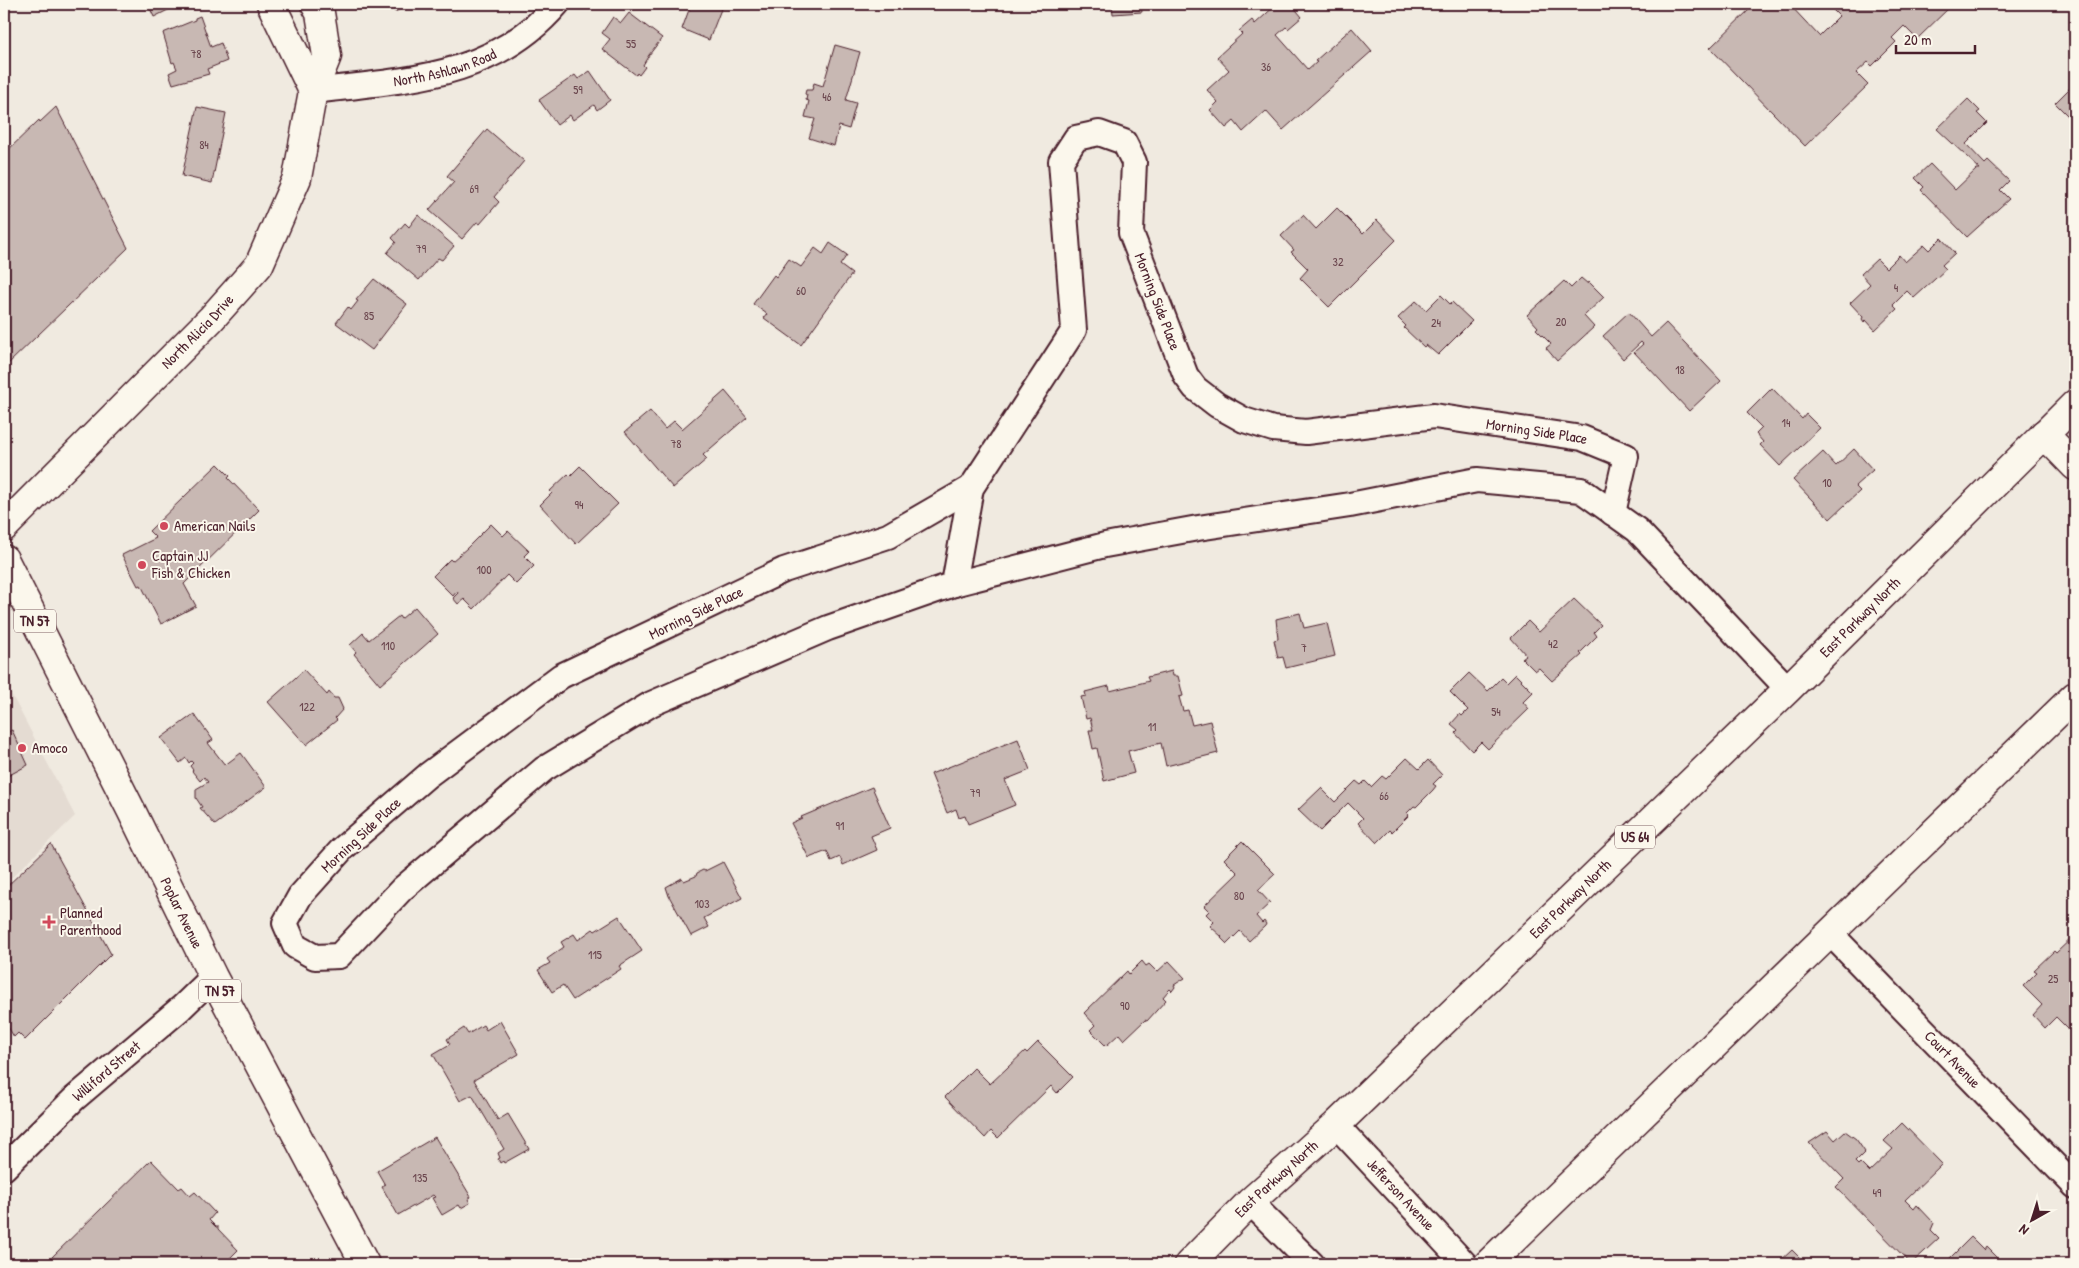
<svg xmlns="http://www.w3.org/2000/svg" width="2079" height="1268" font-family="'Patrick Hand',sans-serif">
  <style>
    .built { fill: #e4dbd2 }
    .building { fill: #c8b8b3; stroke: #4a1f2b }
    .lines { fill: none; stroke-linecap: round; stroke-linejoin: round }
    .street-casing { stroke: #4a1f2b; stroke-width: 28 }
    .secondary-casing { stroke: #4a1f2b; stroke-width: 31 }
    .primary-casing { stroke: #4a1f2b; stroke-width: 31 }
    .street { stroke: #fbf7ec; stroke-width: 24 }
    .secondary { stroke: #fbf7ec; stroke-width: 28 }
    .primary { stroke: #fbf7ec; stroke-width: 28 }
    .poi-dot { fill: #d1495b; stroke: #fbf7ec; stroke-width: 2 }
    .labels { text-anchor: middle; stroke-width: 4; stroke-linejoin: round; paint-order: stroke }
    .number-label { font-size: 12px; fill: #6a454d }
    .shield { fill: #fbf7ec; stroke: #7f6065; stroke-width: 1 }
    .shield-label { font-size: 14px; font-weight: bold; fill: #4a1f2b }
    .street-label { font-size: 15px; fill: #4a1f2b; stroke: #fbf7ec }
    .poi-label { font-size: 15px; fill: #4a1f2b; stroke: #fbf7ec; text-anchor: start }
  </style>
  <rect width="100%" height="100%" fill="#f0eae0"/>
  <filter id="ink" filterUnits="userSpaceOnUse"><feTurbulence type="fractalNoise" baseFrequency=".02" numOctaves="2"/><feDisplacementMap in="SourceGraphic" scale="10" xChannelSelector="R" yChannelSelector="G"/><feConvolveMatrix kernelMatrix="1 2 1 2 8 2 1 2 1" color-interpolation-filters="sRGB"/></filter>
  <g filter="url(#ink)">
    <path class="built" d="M4 680 75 816 4 885Z"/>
    <path class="building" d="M148 4H180L154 17Z
      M390 4H409L395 12Z
      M682 4H723L709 40 682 29 690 7Z
      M1074 4H1141L1142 12 1113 14 1112 4 1074 7Z
      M1277 4H1287L1290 7 1292 5 1302 17 1288 29 1286 27 1277 35 1308 70 1317 62 1315 61 1352 28 1372 51 1283 130 1266 111 1243 132 1234 121 1226 128 1210 110 1218 102 1207 90 1229 70 1217 57 1242 34 1239 31 1252 20 1255 24Z
      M1755 4H1789L1819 36 1839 16 1827 4H1843L1848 9 1854 4H1953L1917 39 1904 26 1892 38 1896 42 1872 66 1868 62 1856 73 1868 85 1805 146 1710 48Z
      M629 13 662 38 649 55 643 65 645 67 639 75 637 73 636 75 602 49 610 39 602 33 613 17 621 23Z
      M200 16 211 47 221 43 227 61 207 69 209 74 173 84 169 73 177 69 174 62 172 63 163 33 195 20V18Z
      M835 45 860 52 846 100 856 103 849 129 839 126 834 146 809 138 815 119 805 117 809 101 806 100 807 95 805 94 806 90H812L814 83 823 86Z
      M590 71 610 100 597 110 594 105 573 120 570 115 557 125 539 100 575 75 578 79Z
      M2075 83V123L2055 103Z
      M1968 99 1980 111 1977 113 1987 123 1966 144 1985 164 1988 161 2009 181 2000 190 2009 199 1967 237 1921 190 1924 187 1915 178 1930 164 1955 190 1977 169H1980L1937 129Z
      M56 107 128 248 7 365 4 360V154L39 120 40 122Z
      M197 107 226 113 212 183 182 176Z
      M487 129 524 161 494 197 499 202 480 224 477 222 462 239 429 210 454 182 447 176Z
      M1337 208 1363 234 1377 220 1396 240 1329 307 1300 278 1308 269 1291 252 1294 250 1281 236 1303 215 1316 229Z
      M418 215 454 246 442 260 438 258 419 280 387 253 396 242 392 238 405 223 409 227Z
      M1941 238 1955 253 1942 265 1946 269 1914 298 1907 291 1893 305 1897 309 1875 330 1866 320 1864 322 1862 319 1863 317 1850 303 1870 284 1861 274 1877 259 1886 268 1899 255 1905 262 1924 245 1929 250Z
      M830 243 847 255 840 265 852 274 801 345 764 318 767 314 753 304 774 275 776 277 789 259 801 267 815 248 823 254Z
      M1581 278 1588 284 1589 282 1604 297 1584 316 1594 327 1557 361 1546 348 1551 344 1536 329 1538 327 1527 315 1564 281 1571 288Z
      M374 279 407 304 372 350 336 323 348 307 351 310 358 301 356 300Z
      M1441 295 1450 304 1452 302 1472 321 1438 355 1426 345 1424 347 1404 328 1406 326 1398 318 1416 301 1426 310Z
      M1629 312 1651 337 1666 323 1721 381 1689 411 1634 352 1643 344 1641 342 1623 359 1603 336Z
      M1772 388 1802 419 1806 414 1820 428 1780 466 1760 445 1763 442 1756 434 1762 428 1747 413Z
      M725 391 747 417 703 455 707 459 673 488 625 432 650 411 665 429 674 421 682 429Z
      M1854 449 1873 470 1855 486 1860 491 1830 519 1793 480 1823 452 1836 466Z
      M218 464 230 476 228 478 259 510 184 584 196 606 161 624 141 585 138 586 122 555 156 538 149 531Z
      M580 466 618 504 576 544 540 505 552 493 550 491 568 474 570 476Z
      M491 524 503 536 508 531 529 551 524 556 534 566 516 584 507 575 474 609 464 599 458 604 453 598 458 593 457 591 453 596 433 576 450 559 452 561 467 548Z
      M1574 599 1601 625 1594 632 1597 636 1580 653 1582 655 1552 681 1539 668 1535 671 1522 658 1526 655 1511 638 1528 621 1539 632Z
      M415 607 438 634 380 685 354 654 356 652 350 645 363 633 369 640 399 616 401 619Z
      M1300 613 1304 628 1327 623 1335 656 1286 668 1283 657 1278 658 1274 640 1278 639 1276 619Z
      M304 670 327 695 329 692 334 698H338L343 709 335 718 337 720 306 745 268 702Z
      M1172 671 1173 676H1178L1183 696 1179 697 1183 711 1188 710 1192 725 1210 721 1218 753 1166 766 1161 743 1128 751 1134 773 1104 781 1097 748 1093 749 1089 730H1093L1090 718 1086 719 1081 697 1086 696 1085 692 1109 686 1110 691 1149 681 1147 677Z
      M1469 673 1488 691 1501 678 1506 683 1515 674 1533 692 1523 702 1529 709 1488 749 1481 742 1472 751 1455 733 1458 730 1451 724 1460 714 1462 716 1468 710 1450 692Z
      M194 714 213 740 208 743 225 765 241 753 266 787 215 825 200 808 202 807 196 798V789L208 782 204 777 200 781 192 771 193 770 190 766 193 763 191 761 189 763 186 758 180 763 161 738Z
      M12 730 28 765 4 778V734Z
      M1018 739 1030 770 1005 780 1015 805 968 824 965 816 959 818 956 809 947 813 931 774Z
      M1407 758 1419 769 1428 760 1442 775 1433 784 1436 786 1433 790 1416 807 1414 806 1407 813 1409 815 1392 832 1390 830 1377 843 1358 823 1363 818 1348 803 1320 831 1298 810 1321 788 1335 802 1356 781 1361 785 1365 781 1371 787 1382 776 1386 779Z
      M872 787 890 828 871 836 877 850 843 865 840 857 831 861 827 851 809 858 791 823 802 818 801 817Z
      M1242 841 1275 874 1258 890 1270 903 1256 916 1262 923 1264 921 1266 924 1265 926 1249 941 1240 931 1227 944 1221 938 1222 937 1210 926 1214 922 1206 914 1209 911 1204 906 1238 873 1224 859Z
      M51 844 111 954 25 1040 18 1033 14 1037 4 1020V889Z
      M723 862 742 898 704 918 709 927 691 936 669 896 666 887 682 878 684 881 696 876 697 873 703 870 705 871Z
      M619 916 642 951 619 966 621 969 573 1000 563 985 552 992 538 970 550 963 547 959 564 947 561 942 574 934 578 940 593 929 595 931Z
      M2075 935V1027L2070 1031 2056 1017 2045 1028 2033 1015 2042 1005 2023 986 2037 972 2034 970 2054 951 2056 953Z
      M1142 961 1146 966 1149 964 1157 972 1169 961 1185 978 1174 985 1175 987 1172 991 1170 989 1168 991 1163 997 1166 1000 1147 1021 1145 1020 1124 1040 1119 1034 1106 1046 1090 1030 1095 1025 1084 1013 1127 971 1129 974Z
      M500 1021 519 1054 474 1080 498 1120 508 1114 529 1149 504 1163 503 1161 500 1163 498 1159 500 1158 498 1153 504 1149 472 1095 460 1101 433 1054 450 1044 447 1039 464 1028 468 1034 483 1025 486 1030Z
      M1038 1042 1073 1077 1057 1093 1051 1086 998 1138 991 1131 985 1138 945 1097 974 1068 990 1084 1025 1051 1027 1053Z
      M1902 1123 1942 1164 1905 1200 1914 1209 1917 1205 1934 1223 1931 1230 1939 1238 1911 1264 1836 1187 1844 1179 1809 1143 1827 1131 1835 1140 1845 1131 1856 1139 1865 1152 1855 1162 1858 1165 1860 1163 1869 1172 1893 1149 1884 1141Z
      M435 1137 471 1197 468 1199 470 1203 461 1208 459 1205 442 1215 432 1198 435 1197 433 1195 398 1215 382 1187 385 1185 377 1171Z
      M151 1160 179 1189 182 1187 190 1196 195 1192 215 1213 209 1220 216 1227H218V1229L238 1250 224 1264H60L52 1257Z
      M1971 1237 1984 1250 1986 1247 2003 1264H1944Z
      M1792 1250 1806 1264H1777Z"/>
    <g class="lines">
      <g class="street-casing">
        <g id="street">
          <path id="s1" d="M313 91C404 80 493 79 557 4"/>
          <path d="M971 488 888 536 784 570 561 676 428 775 342 849 300 896 285 923 295 946 315 957 339 956 402 889 544 769 651 704 828 628 954 584 1105 545 1198 528 1350 505 1477 480 1581 490 1637 530 1788 689"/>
          <path id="s2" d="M954 584 971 488 1074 330 1061 161 1076 138 1099 133 1124 142 1134 162 1131 233 1186 376 1195 388 1217 405 1244 420 1273 429 1306 432 1434 416 1582 438 1626 456 1613 513"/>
          <path id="s3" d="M1830 933 2075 1186"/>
          <path id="s4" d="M1336 1125 1465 1264"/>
          <path id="s5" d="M4 1168 75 1098 181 1008 213 977"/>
          <path d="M1250 1202 1312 1264"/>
        </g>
      </g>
      <g class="secondary-casing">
        <g id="secondary">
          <path d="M271 4 313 91"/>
          <path d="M2044 434 2075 466"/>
          <path id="s6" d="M4 527 211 319 259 265 297 178 313 91 327 56 320 13 315 4"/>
        </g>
      </g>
      <g class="primary-casing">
        <g id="primary">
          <path id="s7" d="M4 559 131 810 213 977 365 1264"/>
          <path id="s8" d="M1189 1264 1250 1202 1336 1125 1788 689 2075 404"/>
          <path d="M1488 1264 2075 696"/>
        </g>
      </g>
      <use href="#street" class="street"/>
      <use href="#secondary" class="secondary"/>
      <use href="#primary" class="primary"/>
    </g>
  </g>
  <g class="poi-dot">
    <circle cx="164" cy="526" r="5"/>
    <circle cx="142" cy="565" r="5"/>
    <circle cx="22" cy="748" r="5"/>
    <path d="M46.5 914.5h5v5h5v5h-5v5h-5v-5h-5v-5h5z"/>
  </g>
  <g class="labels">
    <g class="number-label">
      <text x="631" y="48">55</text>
      <text x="196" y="58">78</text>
      <text x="1266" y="71">36</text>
      <text x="578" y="94">59</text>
      <text x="827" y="101">46</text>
      <text x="204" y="149">84</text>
      <text x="474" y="193">69</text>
      <text x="421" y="253">79</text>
      <text x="1338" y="266">32</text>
      <text x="1896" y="292">4</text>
      <text x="801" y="295">60</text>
      <text x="369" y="320">85</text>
      <text x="1561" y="326">20</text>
      <text x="1436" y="327">24</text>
      <text x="1680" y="374">18</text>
      <text x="1786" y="427">14</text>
      <text x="676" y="448">78</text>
      <text x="1827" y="487">10</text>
      <text x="579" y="509">94</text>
      <text x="484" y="574">100</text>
      <text x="1553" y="648">42</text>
      <text x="388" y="650">110</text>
      <text x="1304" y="652">7</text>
      <text x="307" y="711">122</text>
      <text x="1496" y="716">54</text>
      <text x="1152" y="731">11</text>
      <text x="975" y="797">79</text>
      <text x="1384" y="800">66</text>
      <text x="840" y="830">91</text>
      <text x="1239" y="900">80</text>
      <text x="702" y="908">103</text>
      <text x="595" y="959">115</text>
      <text x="2053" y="983">25</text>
      <text x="1125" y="1010">90</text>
      <text x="420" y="1182">135</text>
      <text x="1877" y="1197">49</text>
    </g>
    <g class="shield">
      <rect x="14" y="609.5" width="42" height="23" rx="4"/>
      <rect x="1615" y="825.5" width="40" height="23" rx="4"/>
      <rect x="199" y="979.5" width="42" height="23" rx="4"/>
    </g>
    <g class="shield-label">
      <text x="35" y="626">TN 57</text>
      <text x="1635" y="842">US 64</text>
      <text x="220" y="996">TN 57</text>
    </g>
    <g class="street-label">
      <text dy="5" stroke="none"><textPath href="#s1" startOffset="134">North Ashlawn Road</textPath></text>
      <text dy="5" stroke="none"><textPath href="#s2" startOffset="700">Morning Side Place</textPath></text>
      <text dy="5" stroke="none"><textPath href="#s6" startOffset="275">North Alicia Drive</textPath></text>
      <text dy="5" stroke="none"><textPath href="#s2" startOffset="1150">Morning Side Place</textPath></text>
      <text transform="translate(696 613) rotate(-26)" y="5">Morning Side Place</text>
      <text dy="5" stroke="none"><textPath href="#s8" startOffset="932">East Parkway North</textPath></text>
      <text transform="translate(361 835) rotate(-43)" y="5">Morning Side Place</text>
      <text dy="5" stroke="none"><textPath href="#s8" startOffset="528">East Parkway North</textPath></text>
      <text dy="5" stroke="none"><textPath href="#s7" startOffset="396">Poplar Avenue</textPath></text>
      <text dy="5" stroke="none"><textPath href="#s3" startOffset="176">Court Avenue</textPath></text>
      <text dy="5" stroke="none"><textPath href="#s5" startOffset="141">Williford Street</textPath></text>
      <text dy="5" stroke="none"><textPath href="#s8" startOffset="122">East Parkway North</textPath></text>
      <text dy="5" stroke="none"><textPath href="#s4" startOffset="95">Jefferson Avenue</textPath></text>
    </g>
    <g class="poi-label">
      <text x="174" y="531">American Nails</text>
      <text x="152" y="561">Captain JJ<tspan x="152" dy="17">Fish &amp; Chicken</tspan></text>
      <text x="32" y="753">Amoco</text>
      <text x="60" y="918">Planned<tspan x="60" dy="17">Parenthood</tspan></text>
    </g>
  </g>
  <rect width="2079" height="1268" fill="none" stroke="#fbf7ec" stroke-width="20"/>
  <rect x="10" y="10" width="2059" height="1248" fill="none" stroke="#4a1f2b" stroke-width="2" filter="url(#ink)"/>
  <g transform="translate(2032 1220) rotate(219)" stroke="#fbf7ec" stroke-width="4" paint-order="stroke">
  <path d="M0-4L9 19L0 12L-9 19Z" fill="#4a1f2b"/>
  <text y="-8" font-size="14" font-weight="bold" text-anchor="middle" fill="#4a1f2b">N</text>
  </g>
  <path d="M1896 45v8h79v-8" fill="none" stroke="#4a1f2b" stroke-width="2.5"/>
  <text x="1904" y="45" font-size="15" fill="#4a1f2b" stroke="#fbf7ec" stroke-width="4" paint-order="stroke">20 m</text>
</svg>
